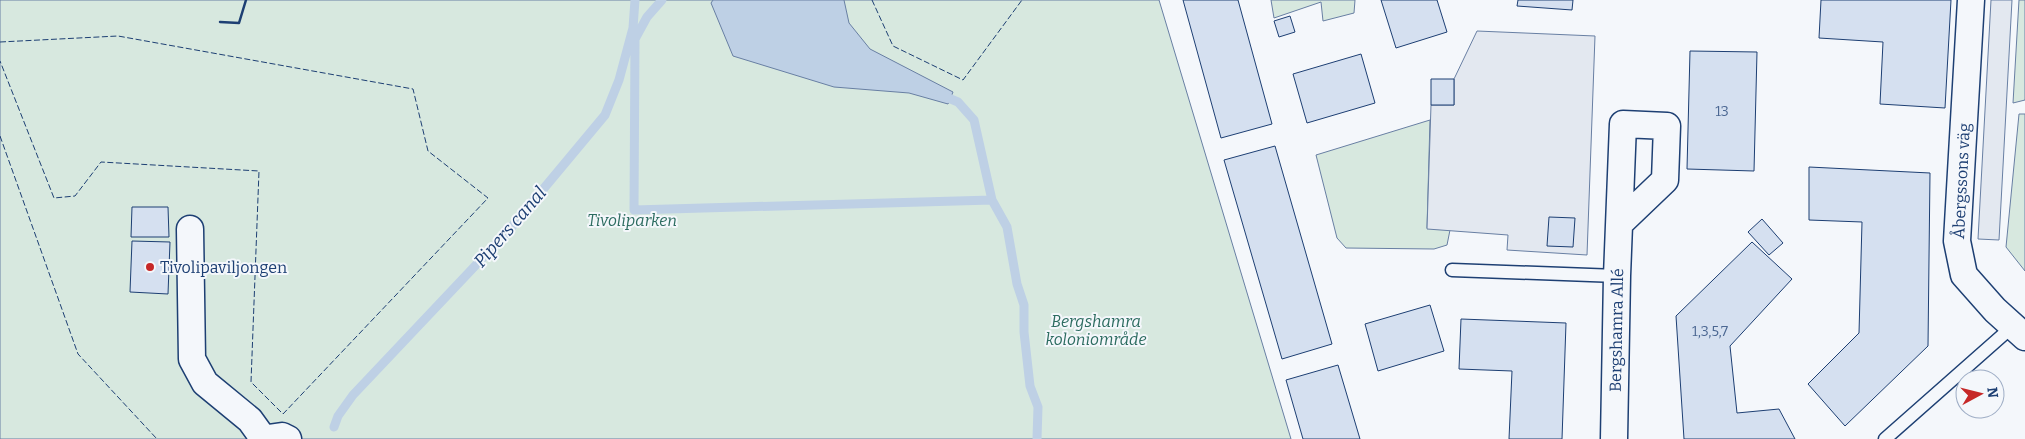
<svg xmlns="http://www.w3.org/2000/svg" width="2025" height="439" font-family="Bitter,serif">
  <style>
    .green { fill: #d7e8df; stroke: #687fa3 }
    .parking { fill: #e3e8f0; stroke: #687fa3 }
    .water { fill: #bed0e5; stroke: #687fa3 }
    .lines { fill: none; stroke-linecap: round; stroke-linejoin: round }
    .stream { stroke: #bed0e5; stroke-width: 9 }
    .building { fill: #d5e0f0; stroke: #1d3f73 }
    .lane-casing { stroke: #1d3f73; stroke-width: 15 }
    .street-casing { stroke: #1d3f73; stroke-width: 29 }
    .lane { stroke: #f4f7fb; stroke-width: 12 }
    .street { stroke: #f4f7fb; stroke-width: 26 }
    .fence { stroke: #1d3f73; stroke-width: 1; stroke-dasharray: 6 2.5; stroke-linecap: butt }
    .wall { stroke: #1d3f73; stroke-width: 2.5 }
    .poi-dot { fill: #c62828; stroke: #f4f7fb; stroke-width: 2 }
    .labels { text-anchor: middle; stroke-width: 4; stroke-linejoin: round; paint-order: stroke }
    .number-label { font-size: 14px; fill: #4b6792 }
    .street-label { font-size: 16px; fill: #1d3f73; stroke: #f4f7fb }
    .park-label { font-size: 16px; font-style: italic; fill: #2c6c60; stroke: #f4f7fb }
    .poi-label { font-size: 16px; fill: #1d3f73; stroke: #f4f7fb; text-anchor: start }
    .water-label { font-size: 18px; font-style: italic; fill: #1d3f73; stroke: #f4f7fb }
  </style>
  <rect width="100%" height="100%" fill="#f4f7fb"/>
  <path class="green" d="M0 0H1159L1291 439H0Z
    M1271 0H1355L1354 13 1323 21 1321 2 1274 18Z
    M2019 0H2025V100L2013 103Z
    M2019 114H2025V271L2006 247Z
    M1430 120 1427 228 1450 230 1447 245 1434 249 1346 248 1337 238 1316 155Z"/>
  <path class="parking" d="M1991 0H2012L1999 240 1978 239Z
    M1477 31 1595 36 1587 255 1507 250 1508 235 1427 229 1431 105H1454V79Z"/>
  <path class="water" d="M713 0H844L849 23 870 49 953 92 948 104 909 93 834 87 733 56 711 3Z"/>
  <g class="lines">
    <path class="stream" d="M662 0 647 17 635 39 634 210 992 200
      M941 95 958 102 974 120 992 200 1007 227 1017 284 1024 305V332L1030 386 1038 407 1037 439
      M334 427 338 416 353 395 510 229 605 115 619 80 633 28 635 0"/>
  </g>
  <path class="building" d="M1183 0H1238L1272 124 1221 138Z
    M1381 0H1437L1447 32 1396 48Z
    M1518 0H1573L1572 10 1517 6Z
    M1821 0H1951L1945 108 1880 104 1883 42 1819 38Z
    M1290 16 1295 32 1279 37 1274 21Z
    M1690 51 1757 52 1754 171 1687 169Z
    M1361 54 1375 103 1307 123 1293 74Z
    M1431 79H1454V105H1431Z
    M1275 146 1332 344 1282 359 1224 160Z
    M1809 167 1930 173 1928 346 1845 426 1808 384 1859 333 1862 222 1809 220Z
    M132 207H168L169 237H131Z
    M1549 217 1575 218 1573 247 1547 246Z
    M1762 219 1783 243 1769 255 1748 232Z
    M132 241 170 242 168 294 130 292Z
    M1752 242 1792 279 1730 346 1737 413 1779 409 1795 439H1684L1676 316Z
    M1430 305 1444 351 1378 371 1365 324Z
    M1461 319 1566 323 1562 439H1509L1512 371 1459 369Z
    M1338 365 1360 439H1303L1286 380Z"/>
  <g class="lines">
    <g class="lane-casing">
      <path id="lane" d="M1452 270 1617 276
        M1885 439 2013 326"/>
    </g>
    <g class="street-casing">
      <g id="street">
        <path d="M1971 0 1957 241 1964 275 1995 310 2025 337"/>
        <path d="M190 229 192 359 205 383 250 420 263 438"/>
        <path d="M261 439 282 436 288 439"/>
        <path id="s1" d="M1614 439 1617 276 1623 124 1667 126 1665 180 1620 223"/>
      </g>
    </g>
    <use href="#lane" class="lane"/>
    <use href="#street" class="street"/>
    <path class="fence" d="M872 0 893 46 963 80 1022 0
      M0 42 118 36 413 89 428 151 488 198 283 414 251 382 259 171 101 162 75 196 54 198 0 61
      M0 136 78 354 157 439"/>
    <path class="wall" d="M220 22 239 23 246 0"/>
  </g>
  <circle class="poi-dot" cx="150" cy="267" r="5"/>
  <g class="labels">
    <g class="number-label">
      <text x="1722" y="116">13</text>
      <text x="1710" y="336">1,3,5,7</text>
    </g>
    <g class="street-label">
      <text transform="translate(1961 181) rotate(-87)" y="6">Åbergssons väg</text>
      <text dy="6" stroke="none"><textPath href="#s1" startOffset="109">Bergshamra Allé</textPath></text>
    </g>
    <g class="park-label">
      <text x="632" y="226">Tivoliparken</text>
      <text x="1096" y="327">Bergshamra<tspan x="1096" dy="18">koloniområde</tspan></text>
    </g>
    <g class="poi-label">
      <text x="160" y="273">Tivolipaviljongen</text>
    </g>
    <g class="water-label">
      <text transform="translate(510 227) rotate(-49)" y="6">Pipers canal</text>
    </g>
  </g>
  <g transform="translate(1980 394) rotate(83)"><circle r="24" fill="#f4f7fb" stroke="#9eadc5"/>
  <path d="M0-4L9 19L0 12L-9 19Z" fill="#c62828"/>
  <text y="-8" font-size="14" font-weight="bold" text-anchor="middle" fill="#1d3f73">N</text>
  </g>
</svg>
